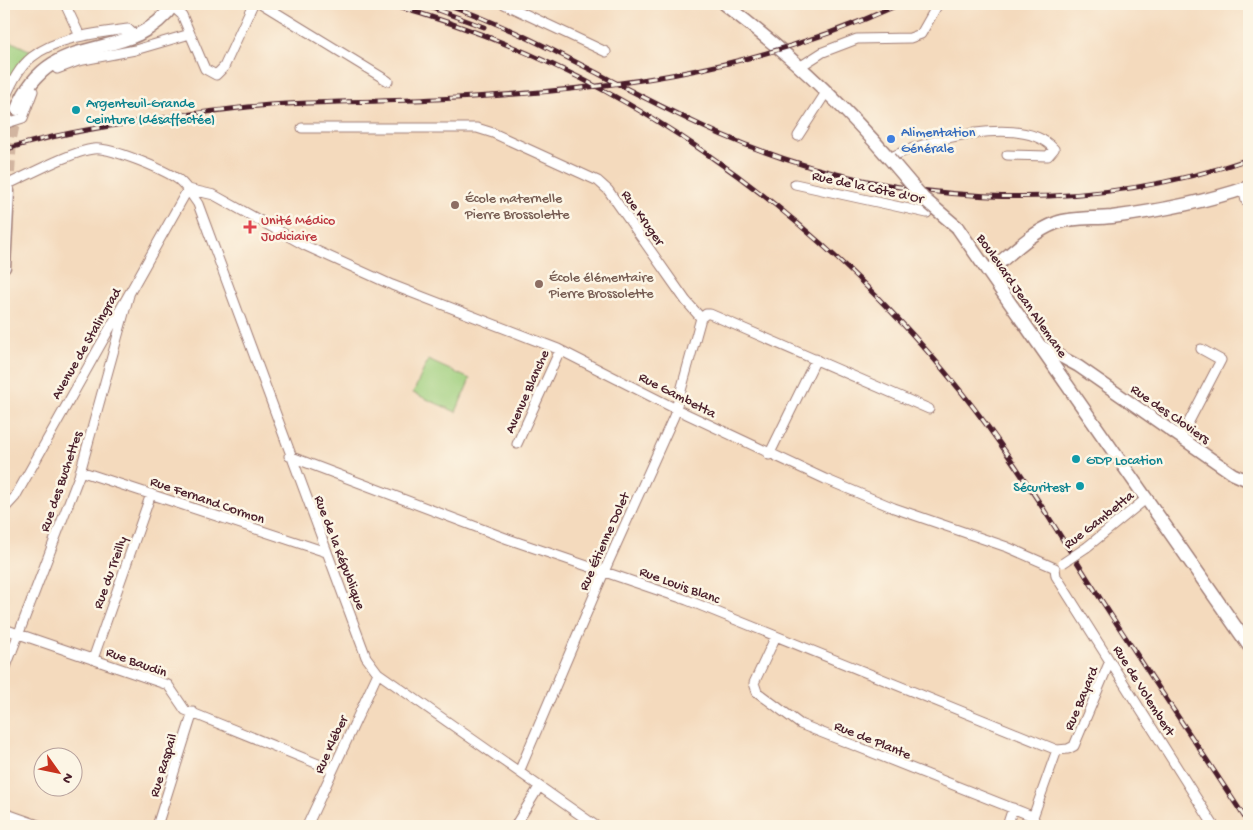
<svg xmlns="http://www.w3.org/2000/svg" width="1253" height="830" font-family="'Gochi Hand',sans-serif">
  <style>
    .green { fill: #9fcf7e; stroke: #747754 }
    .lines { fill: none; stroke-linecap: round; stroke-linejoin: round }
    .secondary-tunnel { stroke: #d2b5a0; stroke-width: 12; stroke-dasharray: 12 6; stroke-linecap: butt }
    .minor-casing { stroke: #9f7c74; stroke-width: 11 }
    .tertiary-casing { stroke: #9f7c74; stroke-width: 14 }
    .secondary-casing { stroke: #9f7c74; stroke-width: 15 }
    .minor { stroke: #fff; stroke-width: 9 }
    .tertiary { stroke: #fff; stroke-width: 11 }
    .secondary { stroke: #fff; stroke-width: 12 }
    .rail-casing { stroke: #4a1f2b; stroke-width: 5 }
    .rail { stroke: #fcf5e5; stroke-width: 3; stroke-dasharray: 9; stroke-linecap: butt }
    .minor-bridge-casing { stroke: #9f7c74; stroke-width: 11; stroke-linecap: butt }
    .secondary-bridge-casing { stroke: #9f7c74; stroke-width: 15; stroke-linecap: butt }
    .minor-bridge { stroke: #fff; stroke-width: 9 }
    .secondary-bridge { stroke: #fff; stroke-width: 12 }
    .culture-dot { fill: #0f9aa8; stroke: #fcf5e5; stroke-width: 2 }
    .shop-dot { fill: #3f7fe0; stroke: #fcf5e5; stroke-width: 2 }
    .education-dot { fill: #8d6e63; stroke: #fcf5e5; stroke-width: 2 }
    .health-dot { fill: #e0444e; stroke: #fcf5e5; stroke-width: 2 }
    .labels { text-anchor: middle; stroke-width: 5; stroke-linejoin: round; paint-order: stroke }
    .culture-label { font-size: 14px; fill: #0d838f; stroke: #fcf5e5; text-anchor: start }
    .shop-label { font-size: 14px; fill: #366cbe; stroke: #fcf5e5; text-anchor: start }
    .street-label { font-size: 14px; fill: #4a1f2b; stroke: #fcf5e5 }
    .education-label { font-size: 14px; fill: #785e54; stroke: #fcf5e5; text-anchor: start }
    .health-label { font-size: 14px; fill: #be3a42; stroke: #fcf5e5; text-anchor: start }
  </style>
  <rect width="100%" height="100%" fill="#fcf5e5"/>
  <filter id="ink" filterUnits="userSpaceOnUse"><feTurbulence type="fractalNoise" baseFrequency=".02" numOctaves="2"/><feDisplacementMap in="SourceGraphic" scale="10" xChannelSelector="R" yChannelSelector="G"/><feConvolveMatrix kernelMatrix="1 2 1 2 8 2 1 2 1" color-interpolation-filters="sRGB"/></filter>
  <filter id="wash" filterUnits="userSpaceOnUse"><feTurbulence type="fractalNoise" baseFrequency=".0096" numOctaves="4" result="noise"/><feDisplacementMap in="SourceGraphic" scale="20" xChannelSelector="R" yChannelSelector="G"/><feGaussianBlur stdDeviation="1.12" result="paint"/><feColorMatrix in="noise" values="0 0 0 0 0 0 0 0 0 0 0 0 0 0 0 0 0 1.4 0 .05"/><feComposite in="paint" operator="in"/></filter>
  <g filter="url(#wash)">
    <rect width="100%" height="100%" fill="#f4dabd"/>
    <path class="green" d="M8 40 33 52 9 78 6 77Z
      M428 360 470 379 456 412 413 393Z"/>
  </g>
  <g filter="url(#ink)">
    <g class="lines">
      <path class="secondary-tunnel" d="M8 191 11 138 17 109"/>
      <g class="minor-casing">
        <path id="minor" d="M65 4 80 36
          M262 4 388 81
          M504 4 606 52
          M172 6 182 15 205 69 216 75 224 67 253 4
          M801 66 823 52 857 39 910 38 921 34 938 4
          M57 69 78 61 135 50 190 34
          M4 100C11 85 18 68 32 57 57 37 97 33 128 29L133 34
          M4 124 23 118 33 91
          M302 128H477L493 133 598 181 608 190 686 301 701 318 706 314H710L929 409
          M798 136 827 91
          M889 158C925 140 1023 113 1054 149L1048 156 1007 155
          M795 184 927 213 932 205
          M4 186C27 176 70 152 93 149 109 146 165 170 179 180 187 187 192 195 198 204L366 657 378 673 596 826
          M188 189 214 195 306 246 392 285 558 349 676 409 825 479 894 508 1007 547 1055 568
          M1243 189 1246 201 1249 203
          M1181 437 1221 360 1201 349
          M517 444 560 350
          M769 455 816 359
          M289 456 508 539 687 600 1057 750
          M80 471 326 552
          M4 509 15 497 188 189
          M1087 547 1147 498
          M1055 568 1056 576 1214 826
          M4 629 168 685 185 710 333 770
          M776 636 754 683 757 692 800 724 1027 814 1033 817 1037 826
          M93 659 151 494
          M4 672 79 476 129 295
          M519 772 607 565 674 416 701 318
          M4 813 41 826
          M1033 817 1057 750 1068 749 1074 746 1110 661
          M157 826 193 712
          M307 826 378 673
          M515 826 539 787
          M1007 826 1013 808"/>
      </g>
      <g class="tertiary-casing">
        <path id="tertiary" d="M1041 346 1078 366 1233 474 1249 481"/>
      </g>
      <g class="secondary-casing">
        <path id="secondary" d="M724 4C786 51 838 99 889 158
          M17 109C51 24 128 69 174 4
          M957 227 1249 646
          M4 267 8 191
          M988 272C1009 256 1030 233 1056 223 1073 217 1093 219 1112 217 1158 211 1205 202 1249 187"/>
      </g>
      <use href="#minor" class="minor"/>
      <use href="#tertiary" class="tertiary"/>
      <use href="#secondary" class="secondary"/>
      <g class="rail-casing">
        <path id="rail" d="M387 4C613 64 813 208 959 389 1013 456 1054 527 1100 598 1149 674 1200 749 1249 824
          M421 4 484 27
          M446 4C543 38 628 94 722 135 888 207 1078 217 1249 159
          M4 150C40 138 78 131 116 125 167 117 219 109 270 105 325 101 381 102 436 99 601 91 748 74 900 4"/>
      </g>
      <use href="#rail" class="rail"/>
      <g class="minor-bridge-casing">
        <path id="minor-bridge" d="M1063 563 1087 547"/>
      </g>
      <g class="secondary-bridge-casing">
        <path id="secondary-bridge" d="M889 158 923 198 957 227"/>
      </g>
      <use href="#minor-bridge" class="minor-bridge"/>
      <use href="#secondary-bridge" class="secondary-bridge"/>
    </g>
  </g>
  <g class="culture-dot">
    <circle cx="76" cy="110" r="5"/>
    <circle cx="1076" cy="459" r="5"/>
    <circle cx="1080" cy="486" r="5"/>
  </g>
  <circle class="shop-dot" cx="891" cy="139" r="5"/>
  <g class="education-dot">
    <circle cx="455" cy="205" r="5"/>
    <circle cx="539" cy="284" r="5"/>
  </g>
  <path class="health-dot" d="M247.5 219.5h5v5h5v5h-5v5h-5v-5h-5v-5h5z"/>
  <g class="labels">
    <g class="culture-label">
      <text x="86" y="107">Argenteuil-Grande<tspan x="86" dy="16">Ceinture (désaffectée)</tspan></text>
      <text x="1086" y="464">GDP Location</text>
      <text x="1070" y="491" text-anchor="end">Sécuritest</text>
    </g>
    <g class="shop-label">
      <text x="901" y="136">Alimentation<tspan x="901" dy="16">Générale</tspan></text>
    </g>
    <g class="street-label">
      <text transform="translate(868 186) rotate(12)" y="5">Rue de la Côte d'Or</text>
      <text transform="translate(644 217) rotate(55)" y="5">Rue Kruger</text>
      <text transform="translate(1023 295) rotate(55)" y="5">Boulevard Jean Allemane</text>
      <text transform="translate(85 343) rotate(-60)" y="5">Avenue de Stalingrad</text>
      <text transform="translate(526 391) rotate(-66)" y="5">Avenue Blanche</text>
      <text transform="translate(678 394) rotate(27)" y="5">Rue Gambetta</text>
      <text transform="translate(1171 413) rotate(35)" y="5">Rue des Cloviers</text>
      <text transform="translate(60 481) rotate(-71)" y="5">Rue des Buchettes</text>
      <text transform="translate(208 499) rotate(19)" y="5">Rue Fernand Cormon</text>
      <text transform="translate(1098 519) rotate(-38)" y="5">Rue Gambetta</text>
      <text transform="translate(603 541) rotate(-66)" y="5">Rue Étienne Dolet</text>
      <text transform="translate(341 552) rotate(69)" y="5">Rue de la République</text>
      <text transform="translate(109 572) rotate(-70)" y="5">Rue du Treilly</text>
      <text transform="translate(680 584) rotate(20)" y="5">Rue Louis Blanc</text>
      <text transform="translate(137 661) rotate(20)" y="5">Rue Baudin</text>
      <text transform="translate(1145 690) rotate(58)" y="5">Rue de Volembert</text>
      <text transform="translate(1080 698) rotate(-67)" y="5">Rue Bayard</text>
      <text transform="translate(873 739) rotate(22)" y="5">Rue de Plante</text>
      <text transform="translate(330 744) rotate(-65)" y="5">Rue Kléber</text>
      <text transform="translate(162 765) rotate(-73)" y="5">Rue Raspail</text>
    </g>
    <g class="education-label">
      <text x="465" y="202">École maternelle<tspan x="465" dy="16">Pierre Brossolette</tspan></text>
      <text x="549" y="281">École élémentaire<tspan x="549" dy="16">Pierre Brossolette</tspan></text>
    </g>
    <g class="health-label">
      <text x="261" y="224">Unité Médico<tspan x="261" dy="16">Judiciaire</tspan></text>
    </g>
  </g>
  <rect width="1253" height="830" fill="none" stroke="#fcf5e5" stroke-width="20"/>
  <g transform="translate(58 772) rotate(123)"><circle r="24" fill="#fcf5e5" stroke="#b59f9b"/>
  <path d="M0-4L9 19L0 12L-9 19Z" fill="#c8321e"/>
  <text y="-8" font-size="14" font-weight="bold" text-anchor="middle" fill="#4a1f2b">N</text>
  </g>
</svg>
